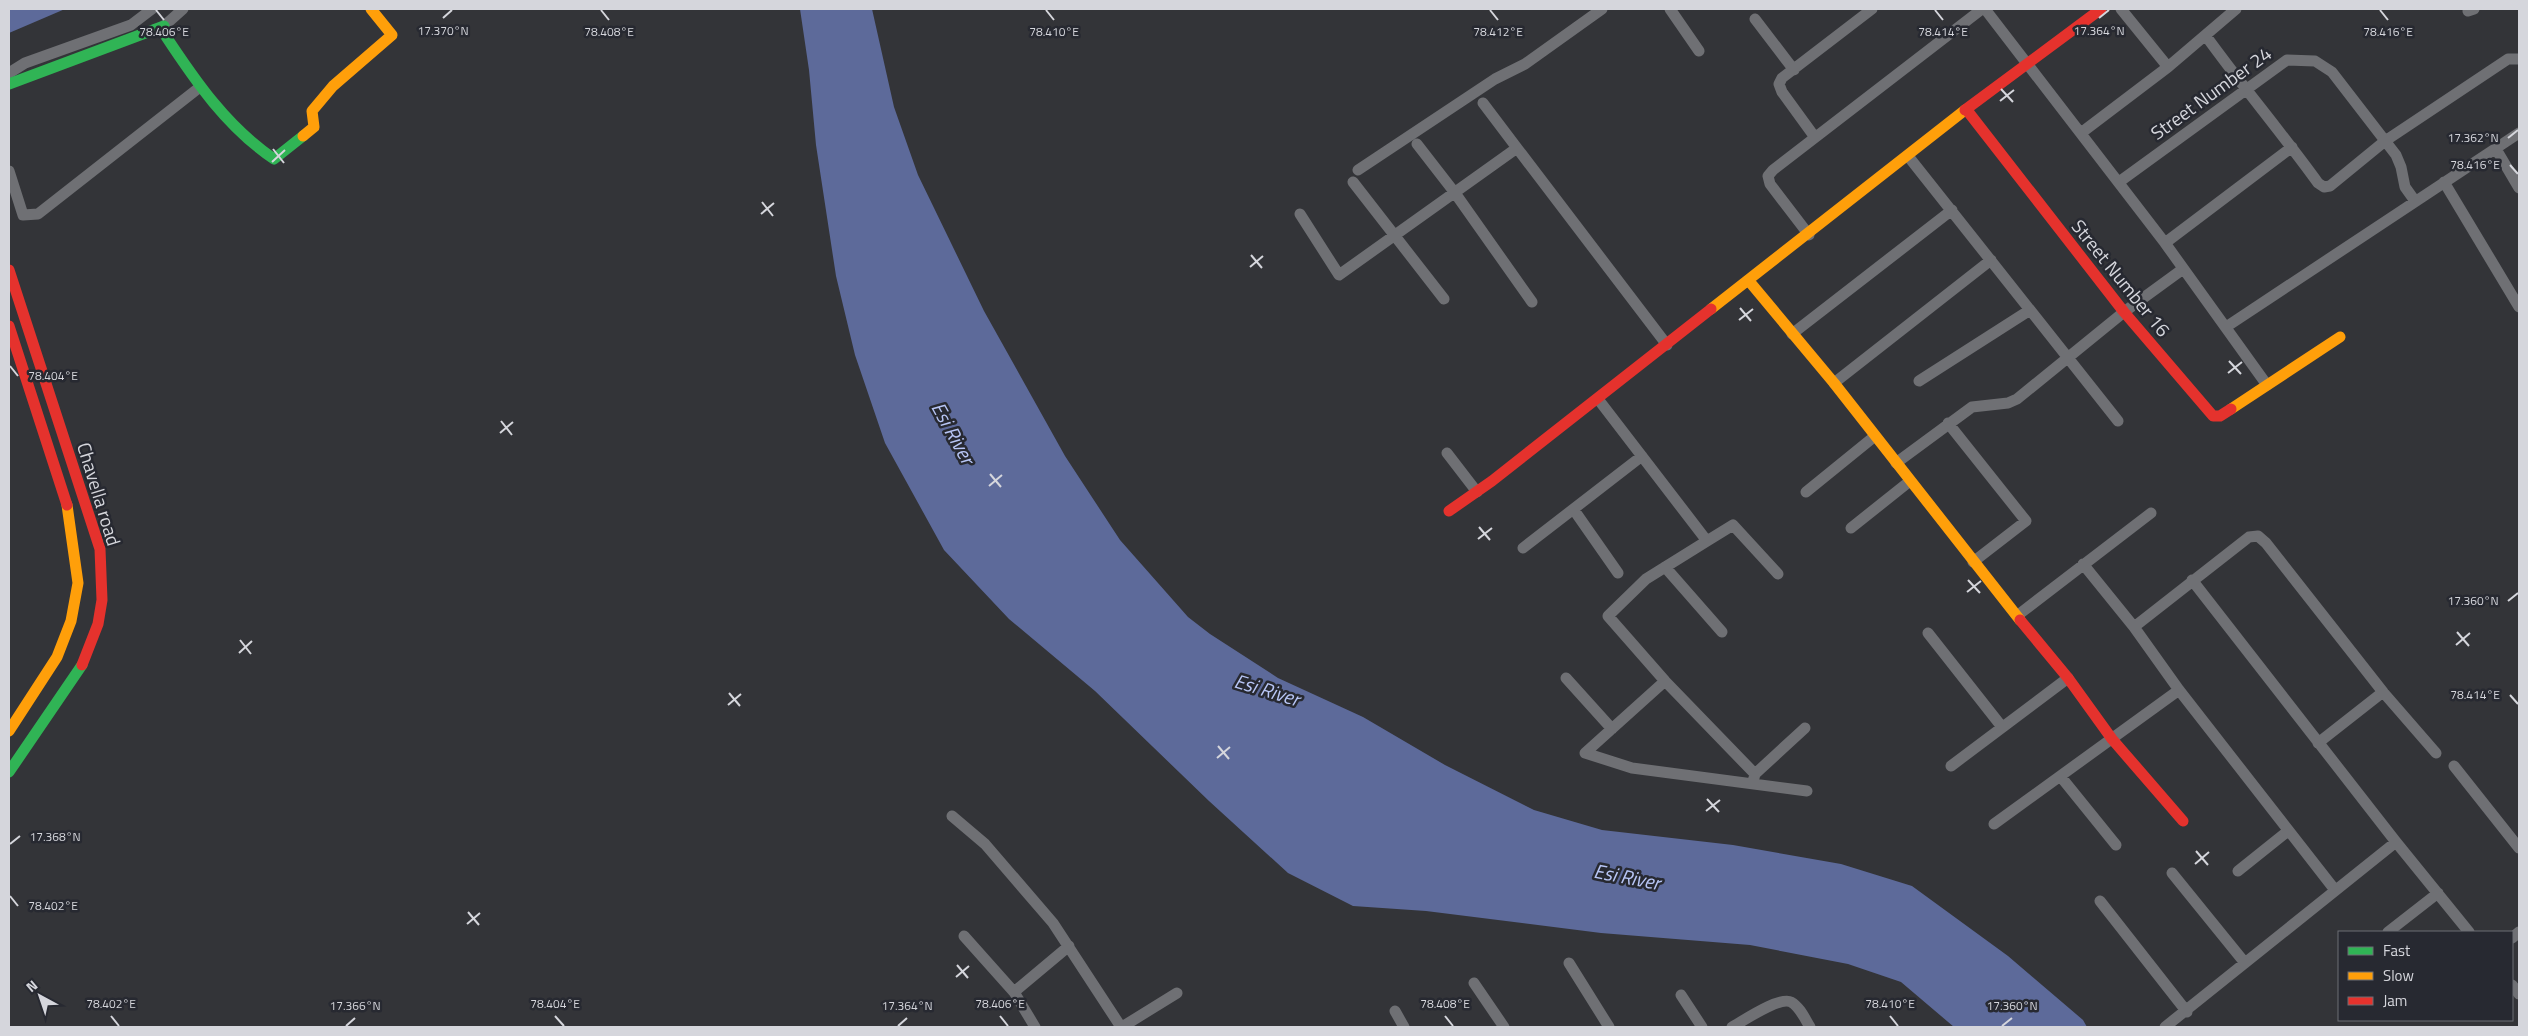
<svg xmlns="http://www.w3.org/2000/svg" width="2528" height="1036" font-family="'Titillium Web',sans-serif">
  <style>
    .water { fill: #5d6a9a }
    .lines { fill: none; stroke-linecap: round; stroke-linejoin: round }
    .street { stroke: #6f7074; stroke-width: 11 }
    .fast { stroke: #30b455; stroke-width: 11 }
    .slow { stroke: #ff9f0a; stroke-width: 11 }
    .jam { stroke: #e5322d; stroke-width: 11 }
    .ticks { fill: none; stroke: #d5d6dc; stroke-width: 2 }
    .labels { text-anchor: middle; stroke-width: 5; stroke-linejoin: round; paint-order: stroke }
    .street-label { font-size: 19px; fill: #d5d6dc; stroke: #272931 }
    .water-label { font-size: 20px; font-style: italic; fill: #b8c6f6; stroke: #272931 }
    .ticks-label { font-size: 12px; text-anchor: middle; fill: #d5d6dc; stroke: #272931; stroke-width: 5; stroke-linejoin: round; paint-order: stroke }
  </style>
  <rect width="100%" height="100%" fill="#333438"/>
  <path class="water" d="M9 9H65L9 33Z
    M800 9H872L894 107 918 175 984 311 1065 456 1120 540 1188 617 1210 634 1278 678 1363 717 1445 765 1534 810 1602 830 1733 845 1841 864 1912 886 2008 956 2083 1020 2087 1027H1954L1901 982 1848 964 1750 945 1601 933 1426 911 1353 906 1288 873 1209 801 1095 691 1009 619 944 550 885 443 855 355 836 276 816 145 809 70Z"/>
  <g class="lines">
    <path class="street" d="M1670 9 1699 51
      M1985 9 2165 243 2267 385
      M2121 9 2168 67
      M2468 11 2474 9
      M1755 19 1794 70
      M164 26 183 9
      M2206 36C2242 86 2282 133 2318 183L2324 187 2330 186 2385 141 2508 59H2519
      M9 73 25 63 131 25 152 9
      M1483 103 1517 148
      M2081 133 2168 67 2236 9
      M1814 136 1782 92 1779 84 1782 78 1872 9
      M1417 144 1455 193 1532 302
      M2496 149 2519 188
      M1908 156 2118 421
      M1358 170 1495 79 1525 64 1602 9
      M9 171 23 215 38 214 200 87
      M1353 182 1444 299
      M2119 182 2287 60 2315 61 2332 72 2396 155 2401 167 2405 187 2415 201
      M2444 182 2519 307
      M1300 214 1339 275 1517 148 1667 345
      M1809 235 1770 184 1768 176 1773 170 1982 9
      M2165 243 2292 147
      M2226 327 2519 133
      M1792 334 1952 210
      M1919 381 2030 310
      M1834 383 1991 260
      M1598 399 1707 541 1646 579 1608 616 1665 681 1755 774
      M1948 423 2026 521 1973 562
      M1447 453 1477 492
      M1896 463 1972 407 2008 403 2017 399 2124 312 2183 269
      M1806 492 1875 436
      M1574 510 1618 573
      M1851 528 1910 481
      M1707 541 1733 525 1778 574
      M1523 548 1642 456
      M2083 564 2134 627 2179 690 2335 890
      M1665 567 1722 632
      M2192 580 2396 842 2469 932
      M2018 615 2151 513
      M2134 627 2249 537 2258 536 2266 543 2383 692 2436 753
      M1928 633 2002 727
      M1566 678 1612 729
      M1665 681 1585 753 1632 768 1807 791
      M2318 743 2383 692
      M1951 766 2068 678
      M2454 766 2519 848
      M2061 777 2116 845
      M1753 782 1755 774 1805 728
      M952 816 985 844 1053 923 1121 1027
      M1994 824 2179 690
      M2238 871 2288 831
      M2172 873 2245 963
      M2100 901 2187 1012
      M2388 932 2438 893
      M964 936 1014 992 1035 1027
      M2512 938 2519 932
      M1569 963 1609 1027
      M1474 983 1504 1027
      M2512 985 2519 994
      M1014 992 1069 946
      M1681 995 1702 1027
      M1395 1011 1404 1027
      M1122 1027 1177 993
      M1732 1027C1743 1021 1780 996 1791 1002 1800 1007 1805 1019 1810 1027
      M2165 1027 2396 842"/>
    <path class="fast" d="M9 84 164 26 165 35C196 82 227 127 274 159L303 136
      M9 772 82 665"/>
    <path class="slow" d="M303 136 314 127 312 111 333 86 392 35 371 9
      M1749 281 1834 383 2020 620
      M1711 309 1965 110
      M2231 409 2340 337
      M9 731 57 657 71 621 78 583 67 505"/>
    <path class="jam" d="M1966 109 2124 312 2213 416H2220L2231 409
      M1965 110 2101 9
      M9 270 100 549 102 600 98 624 82 665
      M9 326 67 505
      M1449 511 1492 481 1711 309
      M2020 620 2068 678 2112 739 2183 821"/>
  </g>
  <path class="ticks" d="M156 10 164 20M601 10 609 20M1046 10 1054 20M1490 10 1498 20M1935 10 1943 20M2380 10 2388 20M443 18 452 10M2099 18 2109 10M2001 89 2013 102M2000 101 2014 90M2508 138 2518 130M273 149 284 163M272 162 285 150M2510 165 2518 174M762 202 773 216M761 214 774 203M1251 255 1262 268M1250 267 1263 256M1740 308 1751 321M1739 320 1753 309M2229 361 2241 374M10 366 18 376M2228 373 2242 362M501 421 512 435M500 433 513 422M990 474 1001 487M989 486 1002 475M1479 527 1490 540M1478 539 1492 528M1968 580 1980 593M1967 592 1981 581M2508 601 2518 593M2457 632 2469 646M240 640 251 654M2456 645 2470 633M239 653 252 641M729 693 740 706M2510 695 2518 704M728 705 741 694M1218 746 1229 759M1217 758 1230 747M1707 799 1719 812M1706 811 1720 800M10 844 20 836M2196 851 2208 865M2195 864 2209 852M10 896 18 906M468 912 479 925M467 924 480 913M957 965 968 978M956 977 969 966M111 1016 119 1026M555 1016 564 1026M1000 1016 1008 1026M1445 1016 1453 1026M1890 1016 1898 1026M346 1026 355 1018M898 1026 907 1018M2002 1026 2012 1018"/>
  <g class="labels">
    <g class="street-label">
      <text transform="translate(2211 93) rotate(-36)" y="7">Street Number 24</text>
      <text transform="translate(2121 278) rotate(51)" y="7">Street Number 16</text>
      <text transform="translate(99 494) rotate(73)" y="7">Chavella road</text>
    </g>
    <g class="water-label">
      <text transform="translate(953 433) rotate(61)" y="7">Esi River</text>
      <text transform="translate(1267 690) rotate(17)" y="7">Esi River</text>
      <text transform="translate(1627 877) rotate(11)" y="7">Esi River</text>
    </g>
  </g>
  <g class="ticks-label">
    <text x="443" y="35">17.370°N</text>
    <text x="2099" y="35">17.364°N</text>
    <text x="164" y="36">78.406°E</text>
    <text x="609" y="36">78.408°E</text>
    <text x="1054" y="36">78.410°E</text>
    <text x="1498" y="36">78.412°E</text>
    <text x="1943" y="36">78.414°E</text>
    <text x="2388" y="36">78.416°E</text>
    <text x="2473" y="142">17.362°N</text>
    <text x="2475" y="169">78.416°E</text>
    <text x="53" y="380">78.404°E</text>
    <text x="2473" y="605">17.360°N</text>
    <text x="2475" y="699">78.414°E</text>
    <text x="55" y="841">17.368°N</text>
    <text x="53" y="910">78.402°E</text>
    <text x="111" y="1008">78.402°E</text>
    <text x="555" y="1008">78.404°E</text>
    <text x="1000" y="1008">78.406°E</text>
    <text x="1445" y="1008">78.408°E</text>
    <text x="1890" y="1008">78.410°E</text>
    <text x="355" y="1010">17.366°N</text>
    <text x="907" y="1010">17.364°N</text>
    <text x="2012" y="1010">17.360°N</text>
  </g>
  <rect width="2528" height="1036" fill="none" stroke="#d5d6dc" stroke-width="20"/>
  <rect x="2338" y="931" width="175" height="90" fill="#272931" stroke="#6d6e75"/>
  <rect x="2348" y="947" width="25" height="8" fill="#30b455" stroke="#6d6e75"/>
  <text x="2383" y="956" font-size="15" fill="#d5d6dc">Fast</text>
  <rect x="2348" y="972" width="25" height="8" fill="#ff9f0a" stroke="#6d6e75"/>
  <text x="2383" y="981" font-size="15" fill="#d5d6dc">Slow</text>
  <rect x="2348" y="997" width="25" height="8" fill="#e5322d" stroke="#6d6e75"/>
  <text x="2383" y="1006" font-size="15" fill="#d5d6dc">Jam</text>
  <g transform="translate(40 996) rotate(320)" stroke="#272931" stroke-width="4" paint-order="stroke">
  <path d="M0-4L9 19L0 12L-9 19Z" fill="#d5d6dc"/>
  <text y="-8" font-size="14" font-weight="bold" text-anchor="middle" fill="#d5d6dc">N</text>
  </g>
</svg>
